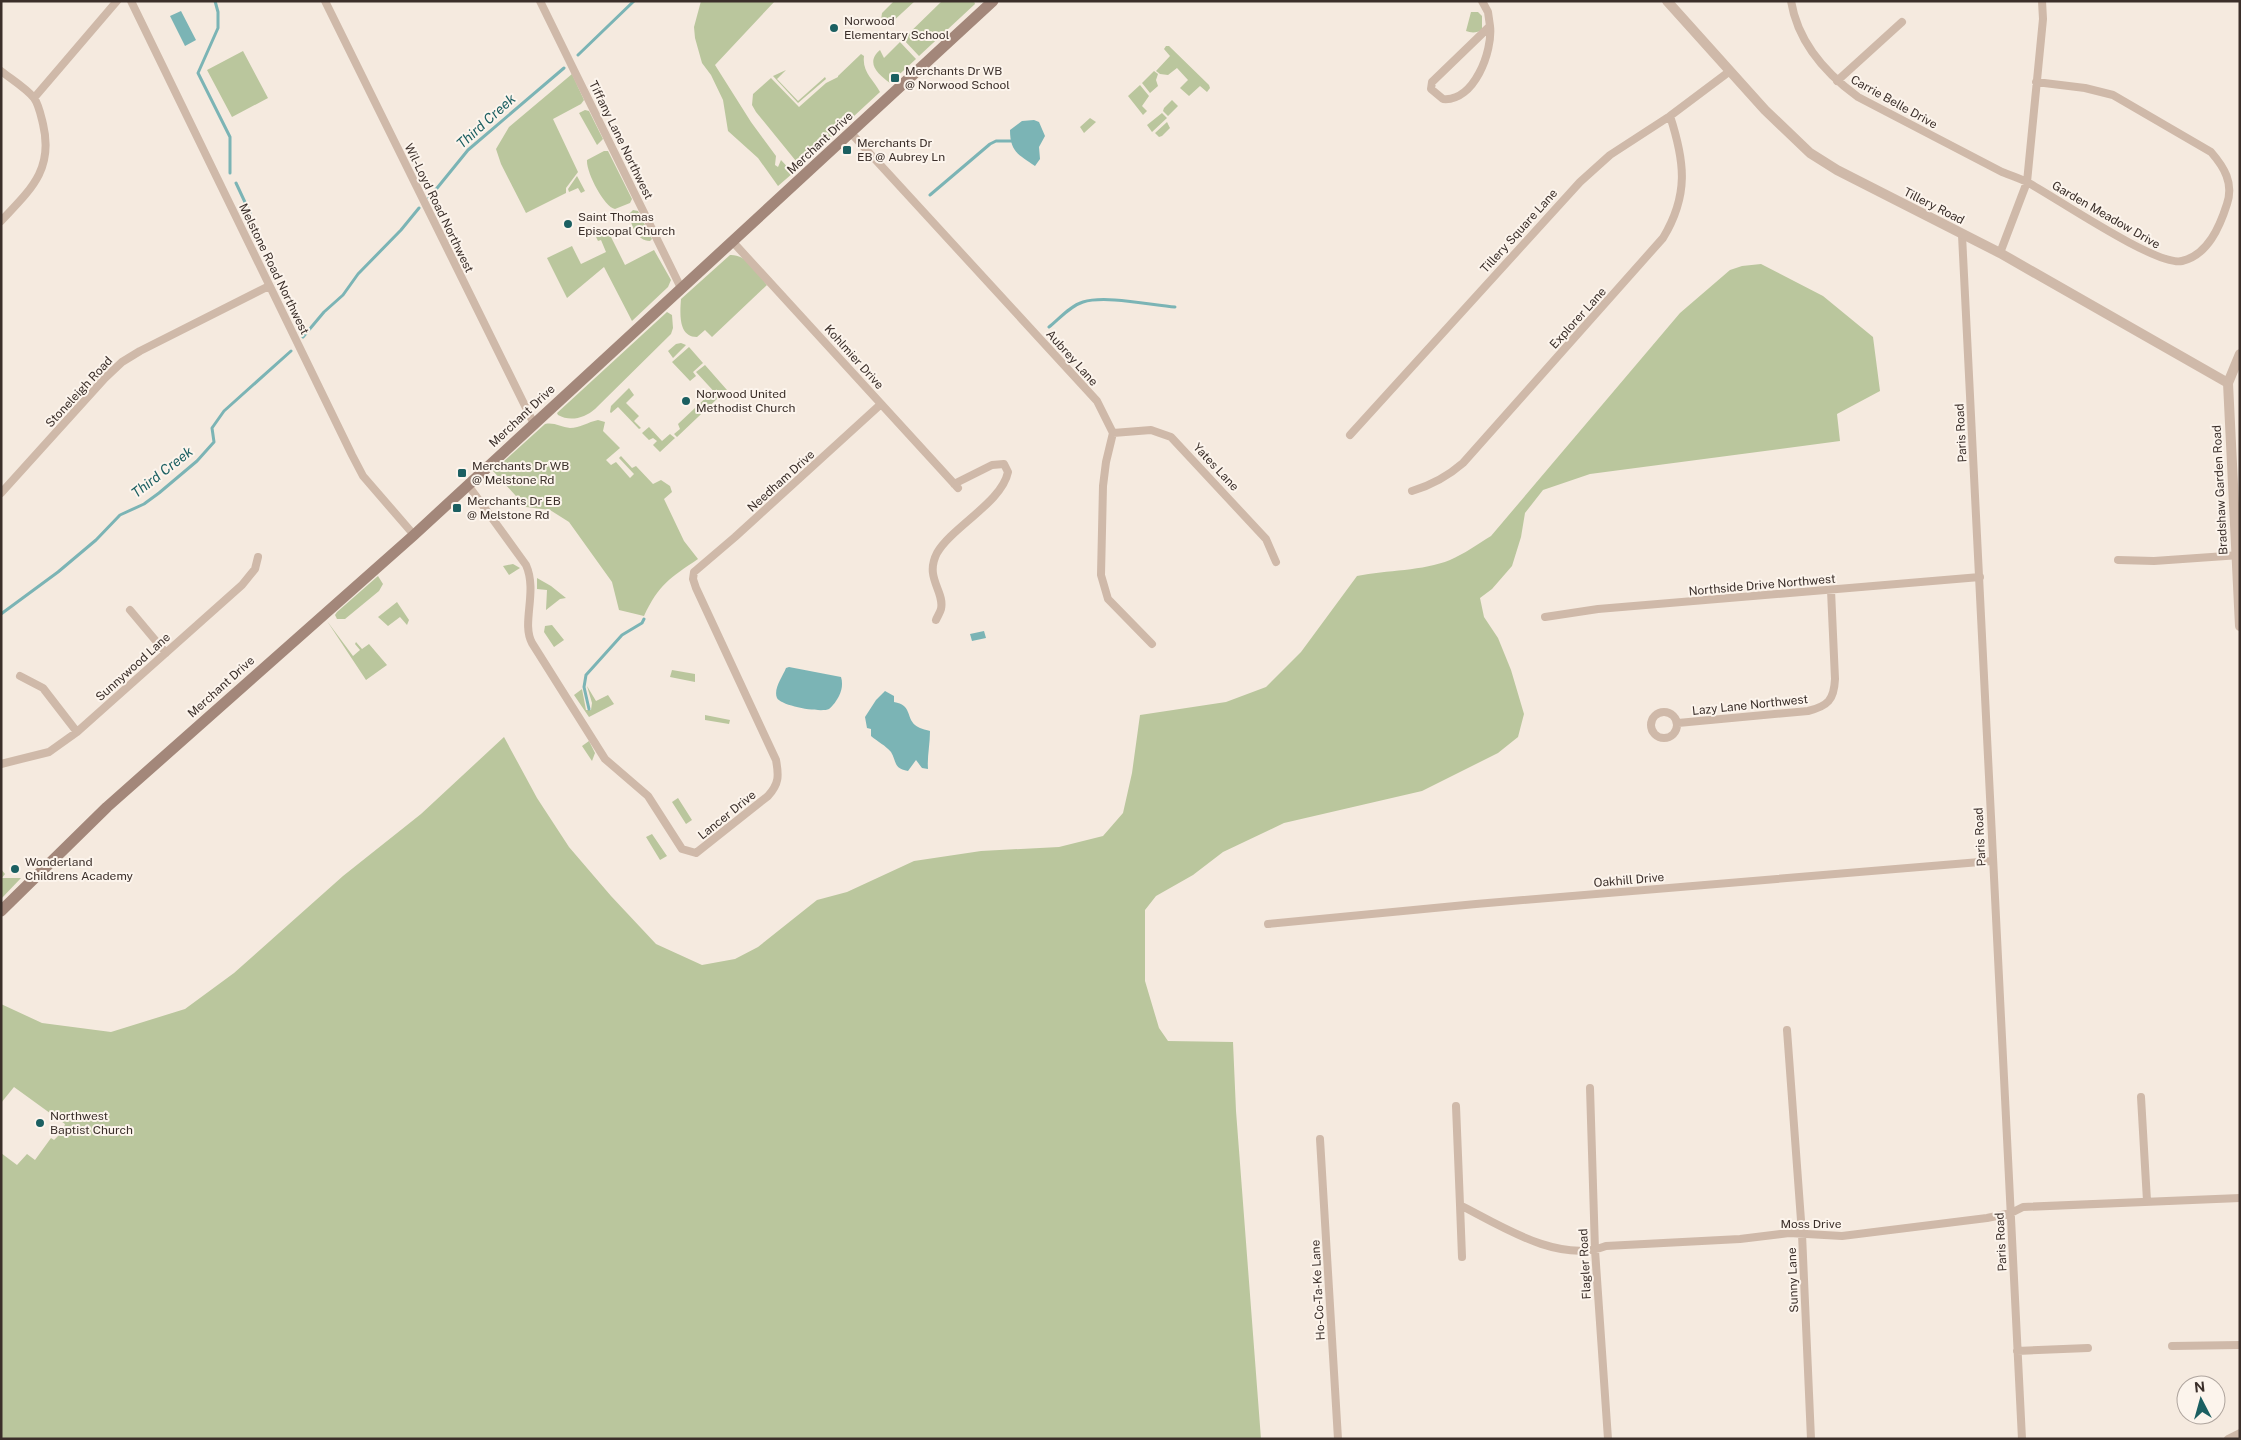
<svg xmlns="http://www.w3.org/2000/svg" width="2241" height="1440" font-family="'Public Sans',sans-serif">
  <style>
    .green { fill: #bac69d }
    .water { fill: #7bb4b5 }
    .lines { fill: none; stroke-linecap: round; stroke-linejoin: round }
    .stream { stroke: #7bb4b5; stroke-width: 3 }
    .minor { stroke: #cfb9a9; stroke-width: 8 }
    .tertiary { stroke: #cfb9a9; stroke-width: 10 }
    .secondary { stroke: #a3877a; stroke-width: 11 }
    .poi-dot { fill: #1b5f61; stroke: #fcf4ec; stroke-width: 2 }
    .labels { text-anchor: middle; stroke-width: 4; stroke-linejoin: round; paint-order: stroke }
    .poi-label { font-size: 12px; fill: #3b2f2a; stroke: #fcf4ec; text-anchor: start }
    .street-label { font-size: 12px; fill: #3b2f2a; stroke: #fcf4ec }
    .water-label { font-size: 14px; font-style: italic; fill: #1b5f61; stroke: #fcf4ec }
  </style>
  <rect width="100%" height="100%" fill="#f5eadf"/>
  <path class="green" d="M701 1H775L715 65 751 122 776 156 775 165 778 167 781 160 793 173 778 186 758 158 728 131 723 100 711 75 702 63 695 38 694 27Z
    M894 1H915L890 24 881 20 882 13Z
    M942 1H974L975 4 919 56 903 39Z
    M1471 12H1478L1482 16V30C1477 33 1471 33 1466 31Z
    M900 42 916 59 890 83C878 74 865 63 880 50L884 58Z
    M1166 46H1169L1209 85 1210 88 1207 92 1200 86 1189 96 1180 88 1188 80 1177 68 1168 75 1160 74 1156 71 1170 56 1164 49Z
    M243 51 268 98 232 117 207 70Z
    M861 54 864 56C862 72 873 79 880 92L800 166 756 112 752 105 753 94 771 78 799 107 826 83 838 77V76Z
    M786 70 777 79 798 101 825 77 826 79 798 103 773 76Z
    M1154 71 1158 74 1156 80 1158 86 1150 93 1142 83Z
    M572 74 584 100 581 104 553 119 578 172 566 188V193L526 213 501 164 496 149 509 127Z
    M1140 85 1149 96 1142 106 1147 111 1143 115 1128 96Z
    M1172 100 1178 106 1168 116 1163 111 1164 108Z
    M585 110 589 111 603 139 597 145 579 113Z
    M1162 113 1167 118 1152 132 1147 125Z
    M1090 118 1096 122 1084 133 1080 127Z
    M1167 122 1170 128 1162 136 1159 137 1155 133Z
    M604 151H608L632 199 630 203 615 209C604 207 586 172 587 160Z
    M577 176 585 191 581 193 578 188 569 192 568 189Z
    M633 210 638 211 652 239 650 241C637 241 631 225 629 214Z
    M608 231 625 265 654 250 671 280 668 287 632 321 604 267 567 298 547 258 572 246 581 264 606 252 601 240 598 241 596 237Z
    M730 255C747 254 758 274 767 285L712 337 705 330 697 337C678 337 680 313 681 299Z
    M1761 264 1823 296 1873 337 1880 391 1837 414 1840 441 1590 474 1543 490 1525 513 1521 537 1512 566 1492 589 1480 598 1484 617 1498 638 1511 670 1524 714 1518 737 1498 753 1422 791 1284 823 1223 852 1193 875 1156 896 1145 910V981L1159 1028 1168 1041 1233 1042 1236 1111 1261 1439H1V1153L17 1165 27 1154 35 1160 51 1138 54 1140 66 1128 64 1127 65 1124 14 1087 1 1103V1004L42 1023 111 1032 185 1009 234 973 343 876 421 814 504 737 537 798 569 847 611 896 656 944 702 965 735 959 758 947 817 900 847 892 914 861 981 851 1059 847 1103 836 1123 813 1132 773 1140 715 1226 702 1266 687 1301 652 1357 576C1387 570 1423 571 1450 560 1464 554 1478 544 1491 536L1680 313 1730 270 1742 266Z
    M667 312 672 315 673 328 671 334 595 409C585 418 570 422 558 415L557 413Z
    M681 343 686 345 673 358 668 351 676 344Z
    M689 347 703 363 693 372 696 376 690 381 672 362Z
    M705 365 727 390 719 397 696 372Z
    M629 388 634 395 626 403 639 416 634 421 641 428 639 429 618 407 611 413 610 412 611 406Z
    M712 392 718 398 677 437 674 434 680 429 678 424Z
    M598 420 605 422 603 431 620 448 606 460 611 465 616 462 630 478 634 474 619 458 621 456 632 468 636 466 653 484 661 480 670 486 672 492 664 499 684 541 698 559C670 578 659 584 644 616L619 610 612 582 569 522 550 510 526 507 493 471 545 424C554 422 561 427 570 428 580 428 588 422 598 420Z
    M649 427 662 441 670 434 675 438 660 452 653 445 657 441 653 438 649 440 642 433Z
    M513 564 520 568 509 575 503 566Z
    M378 576 383 584 379 591 345 619H337L335 615 337 612Z
    M537 578 551 586 566 598 560 599 546 610 547 590 537 589Z
    M397 602 409 620 407 625 400 617 388 626 378 617Z
    M327 621 353 656 360 650 355 644 356 642 362 649 369 644 387 665 366 680Z
    M552 625 564 640 554 647 544 632 545 626Z
    M672 670 695 674V682L670 677Z
    M587 686 596 701 608 695 614 704 589 717 574 695 582 689 586 710H591L592 703Z
    M705 715 730 720 729 724 705 720Z
    M589 741 595 753 592 761 582 746Z
    M678 798 692 820 686 824 672 802Z
    M652 834 667 856 660 860 646 837Z
    M1 869 5 874 2 878H21L1 899Z"/>
  <path class="water" d="M181 11 196 40 185 46 170 16Z
    M1034 120 1039 122 1045 136 1039 147 1040 159 1035 166C1019 155 1010 152 1010 130L1022 121Z
    M984 631 986 638 972 641 970 634Z
    M789 667 841 677C843 683 842 690 839 696 837 700 833 706 829 709 821 713 781 706 777 698 773 689 783 676 786 668Z
    M885 691 894 696V702C912 705 906 717 915 725 918 728 926 730 930 731 930 745 927 757 928 769L922 768 916 760 908 771C893 768 897 762 891 752 886 746 877 741 871 736V729L867 728 865 717 876 700Z"/>
  <g class="lines">
    <path class="stream" d="M215 1 218 12V28L198 73 230 137V173
      M578 55 634 1
      M236 183 250 213
      M930 195 990 144 996 141H1012
      M429 198 468 150 564 68
      M1049 327C1059 319 1070 306 1083 302 1105 295 1151 305 1175 307
      M303 337 324 312 343 295 358 274 401 230 419 208
      M1 614 58 572 96 540 120 515 144 504 159 493 197 461 214 442 212 428 224 411 291 351
      M589 709 584 687 586 675 622 635 642 623 644 619"/>
    <path class="minor" d="M131 1 352 455 363 476 414 535
      M325 1 534 424
      M540 1 681 288
      M1482 1 1488 12 1490 26
      M1791 1C1798 43 1825 73 1858 97L2002 172C2010 175 2019 178 2027 182 2055 197 2157 267 2182 261 2208 255 2220 226 2227 204 2234 183 2224 167 2211 152L2113 95 2085 88 2036 82
      M1490 26C1493 51 1474 102 1443 99L1431 89 1432 82Z
      M1 71C11 79 26 88 34 98 39 105 41 116 43 124 54 170 30 190 1 221
      M1837 81 1902 22
      M34 98 117 1
      M851 133 1097 401 1113 433 1106 462 1103 486 1101 575 1108 599 1152 644
      M1962 235 2022 1439
      M732 241 958 488
      M2000 253 2027 182 2043 19 2042 1
      M1113 433 1151 430 1171 437 1266 539 1276 562
      M1350 435 1580 182 1610 155 1670 116 1730 71
      M468 485 526 565C538 592 521 623 532 643L605 759 648 796 682 849 696 853 768 796C779 784 779 776 776 760L696 588 693 579 694 572 735 537 881 404
      M1412 491C1432 485 1447 477 1463 463L1663 238C1689 195 1685 162 1670 116
      M1 493 105 378 122 362 140 351 269 286
      M2118 560 2154 561 2240 555
      M130 610 166 653
      M1545 617 1598 609 1980 577
      M936 620C937 617 940 613 941 609 945 591 924 578 937 553 952 527 1002 502 1008 472L1004 464 992 465 954 484
      M20 676 43 688 77 732
      M1651 725a13 13 0 1 1 26 0a13 13 0 1 1-26 0Z
      M1678 723 1808 711C1828 706 1834 700 1835 679L1831 590
      M1 764 49 752 77 732 242 585 255 569 258 557
      M1268 924 1476 904 1992 861
      M1787 1030 1802 1234 1811 1439
      M1590 1088 1595 1250 1608 1439
      M2141 1097 2147 1201
      M1456 1106 1460 1205C1501 1226 1559 1264 1606 1246L1740 1239 1789 1233 1842 1236 1987 1218 2011 1213 2023 1207 2240 1198
      M1320 1139 1338 1439
      M1460 1205 1462 1257
      M2172 1346 2240 1345
      M2017 1351 2088 1348
      M2228 1439 2240 1433"/>
    <path class="tertiary" d="M1667 1 1765 110 1810 153 1837 170 2000 253 2228 383
      M2240 354 2228 383 2240 626"/>
    <path class="secondary" d="M1 911 107 807 414 535 993 1"/>
  </g>
  <g class="poi-dot">
    <circle cx="834" cy="28" r="5"/>
    <rect x="890" y="73" width="10" height="10" rx="2.5"/>
    <rect x="842" y="145" width="10" height="10" rx="2.5"/>
    <circle cx="568" cy="224" r="5"/>
    <circle cx="686" cy="401" r="5"/>
    <rect x="457" y="468" width="10" height="10" rx="2.5"/>
    <rect x="452" y="503" width="10" height="10" rx="2.5"/>
    <circle cx="15" cy="869" r="5"/>
    <circle cx="40" cy="1123" r="5"/>
  </g>
  <g class="labels">
    <g class="poi-label">
      <text x="844" y="25">Norwood<tspan x="844" dy="14">Elementary School</tspan></text>
      <text x="905" y="75">Merchants Dr WB<tspan x="905" dy="14">@ Norwood School</tspan></text>
      <text x="857" y="147">Merchants Dr<tspan x="857" dy="14">EB @ Aubrey Ln</tspan></text>
      <text x="578" y="221">Saint Thomas<tspan x="578" dy="14">Episcopal Church</tspan></text>
      <text x="696" y="398">Norwood United<tspan x="696" dy="14">Methodist Church</tspan></text>
      <text x="472" y="470">Merchants Dr WB<tspan x="472" dy="14">@ Melstone Rd</tspan></text>
      <text x="467" y="505">Merchants Dr EB<tspan x="467" dy="14">@ Melstone Rd</tspan></text>
      <text x="25" y="866">Wonderland<tspan x="25" dy="14">Childrens Academy</tspan></text>
      <text x="50" y="1120">Northwest<tspan x="50" dy="14">Baptist Church</tspan></text>
    </g>
    <g class="street-label">
      <text transform="translate(1894 102) rotate(29)" y="4">Carrie Belle Drive</text>
      <text transform="translate(621 140) rotate(64)" y="4">Tiffany Lane Northwest</text>
      <text transform="translate(820 143) rotate(-43)" y="4">Merchant Drive</text>
      <text transform="translate(1934 206) rotate(27)" y="4">Tillery Road</text>
      <text transform="translate(439 208) rotate(64)" y="4">Wil-Loyd Road Northwest</text>
      <text transform="translate(2106 215) rotate(30)" y="4">Garden Meadow Drive</text>
      <text transform="translate(1519 231) rotate(-48)" y="4">Tillery Square Lane</text>
      <text transform="translate(274 269) rotate(64)" y="4">Melstone Road Northwest</text>
      <text transform="translate(1578 318) rotate(-48)" y="4">Explorer Lane</text>
      <text transform="translate(854 357) rotate(48)" y="4">Kohlmier Drive</text>
      <text transform="translate(1072 358) rotate(48)" y="4">Aubrey Lane</text>
      <text transform="translate(79 392) rotate(-47)" y="4">Stoneleigh Road</text>
      <text transform="translate(522 416) rotate(-43)" y="4">Merchant Drive</text>
      <text transform="translate(1961 433) rotate(-93)" y="4">Paris Road</text>
      <text transform="translate(1216 467) rotate(47)" y="4">Yates Lane</text>
      <text transform="translate(781 481) rotate(-42)" y="4">Needham Drive</text>
      <text transform="translate(2220 490) rotate(-93)" y="4">Bradshaw Garden Road</text>
      <text transform="translate(1762 585) rotate(-5)" y="4">Northside Drive Northwest</text>
      <text transform="translate(133 667) rotate(-42)" y="4">Sunnywood Lane</text>
      <text transform="translate(221 687) rotate(-42)" y="4">Merchant Drive</text>
      <text transform="translate(1750 705) rotate(-6)" y="4">Lazy Lane Northwest</text>
      <text transform="translate(727 815) rotate(-39)" y="4">Lancer Drive</text>
      <text transform="translate(1980 837) rotate(-93)" y="4">Paris Road</text>
      <text transform="translate(1629 880) rotate(-5)" y="4">Oakhill Drive</text>
      <text x="1811" y="1228">Moss Drive</text>
      <text transform="translate(2001 1242) rotate(-93)" y="4">Paris Road</text>
      <text transform="translate(1585 1264) rotate(-93)" y="4">Flagler Road</text>
      <text transform="translate(1793 1280) rotate(-92)" y="4">Sunny Lane</text>
      <text transform="translate(1318 1290) rotate(-93)" y="4">Ho-Co-Ta-Ke Lane</text>
    </g>
    <g class="water-label">
      <text transform="translate(486 121) rotate(-42)" y="5">Third Creek</text>
      <text transform="translate(162 472) rotate(-38)" y="5">Third Creek</text>
    </g>
  </g>
  <rect width="2241" height="1440" fill="none" stroke="#3b2f2a" stroke-width="5"/>
  <g transform="translate(2201 1400) rotate(354)"><circle r="24" fill="#fcf4ec" stroke="#afa59e"/>
  <path d="M0-4L9 19L0 12L-9 19Z" fill="#1b5f61"/>
  <text y="-8" font-size="14" font-weight="bold" text-anchor="middle" fill="#3b2f2a">N</text>
  </g>
</svg>
